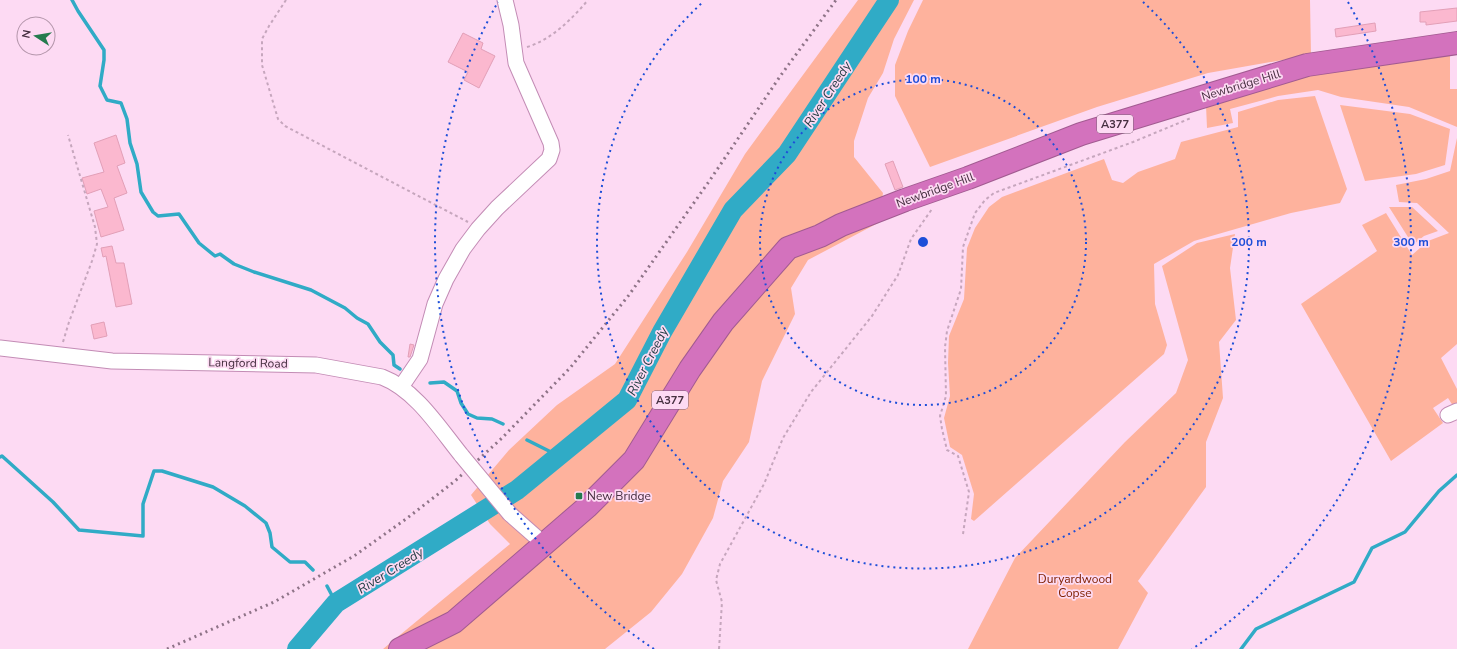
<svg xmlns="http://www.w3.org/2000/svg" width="1457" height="649" font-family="'Nunito Sans',sans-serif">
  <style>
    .green { fill: #feb29d }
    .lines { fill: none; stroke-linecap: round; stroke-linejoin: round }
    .stream { stroke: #30abc6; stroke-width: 3.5 }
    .river { stroke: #30abc6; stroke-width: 20 }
    .building { fill: #fbb8cf; stroke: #e29fb7 }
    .minor-casing { stroke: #c38cb5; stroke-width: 17 }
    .highway-casing { stroke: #a25b91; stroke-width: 24 }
    .path { stroke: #c6a6bd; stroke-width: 2; stroke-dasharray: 3 3; stroke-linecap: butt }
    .minor { stroke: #fff; stroke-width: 15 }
    .highway { stroke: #d372bd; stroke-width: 22 }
    .rail { stroke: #8e7387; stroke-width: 3; stroke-dasharray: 2 4; stroke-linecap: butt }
    .minor-bridge-casing { stroke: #c38cb5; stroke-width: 17; stroke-linecap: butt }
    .minor-bridge { stroke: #fff; stroke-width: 15 }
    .ring { fill: none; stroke: #1d4ed8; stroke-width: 2; stroke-dasharray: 2 4 }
    .poi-dot { fill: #257b4e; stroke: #fddaf3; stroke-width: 1.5 }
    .labels { text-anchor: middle; stroke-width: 3.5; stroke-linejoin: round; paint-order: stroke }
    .shield { fill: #fddaf3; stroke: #7d6276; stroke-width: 1 }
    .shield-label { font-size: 11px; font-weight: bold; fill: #462f40 }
    .street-label { font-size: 12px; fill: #462f40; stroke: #fddaf3 }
    .poi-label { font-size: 12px; fill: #462f40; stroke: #fddaf3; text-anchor: start }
    .park-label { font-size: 12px; fill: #7f2000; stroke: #fddaf3 }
    .water-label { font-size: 13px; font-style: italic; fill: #243e45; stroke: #fddaf3 }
    .centre { fill: #1d4ed8; stroke: #fddaf3; stroke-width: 2 }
    .ring-label { font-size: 12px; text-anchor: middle; font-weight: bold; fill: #1d4ed8; stroke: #fddaf3; stroke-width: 3.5; stroke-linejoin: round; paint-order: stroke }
  </style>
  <rect width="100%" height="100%" fill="#fddaf3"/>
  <path class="green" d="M858 0H914L894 39 883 73 868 98 854 141V157L883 193 878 223 808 260 791 288 795 314 762 381 749 442 723 481 713 518 682 574 651 612 605 649H383L510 544 490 524 471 495 509 450 557 405 615 364 687 252 745 154Z
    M923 0H1310L1311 55 1208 73 1097 107 930 167 895 96V65L908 31Z
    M1450 54V89H1457V127L1409 107 1341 97 1318 90 1278 96 1230 109 1233 123 1207 128 1206 105 1304 73Z
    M1315 96 1347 189 1340 203 1291 213 1194 241 1154 264 1155 304 1167 345 1164 354 974 521 971 519 974 494 962 455 950 447 944 418 950 396 948 363 949 336 964 299 967 248 975 228 989 207 1002 197 1104 159 1112 180 1123 183 1138 172 1175 159 1181 142 1238 127V112L1278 100Z
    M1340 105 1410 114 1450 129 1445 165 1416 174 1365 181Z
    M1457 138V344L1441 358 1457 389V408L1455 409 1448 398 1433 408 1443 423 1391 461 1301 304 1377 251 1362 225 1386 213 1412 255 1428 241 1449 233 1417 203 1399 202 1396 185 1426 179 1450 171Z
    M1389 207H1412L1438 231 1424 236 1413 245Z
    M1235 234 1230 268 1236 320 1219 342 1223 398 1206 442V487L1138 581 1148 593 1118 649H968L1015 558 1125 442 1176 393 1188 360 1162 266 1197 243Z"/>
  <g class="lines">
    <path class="stream" d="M72 0 78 11 104 50V60L100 86 107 100 121 103 127 119 130 143 137 164 141 192 153 212 158 216 179 214 199 243 215 256 220 254 234 264 254 272 311 290 345 308 357 318 368 324 380 342 393 355 394 365 400 369
      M430 383 444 382 457 391 461 403 468 414 477 418 492 419 503 424
      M527 440 559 456
      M0 457 2 456 53 502 79 530 143 536V504L154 471H162L213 487 245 506 266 523 270 533 272 547 290 562H305L313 570
      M327 586 336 603
      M1241 649 1256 629 1354 582 1372 548 1405 532 1439 491 1457 475"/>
    <path class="river" d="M297 649 336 603 517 490 627 400 662 332 733 210 787 154 889 0"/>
  </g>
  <path class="building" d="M1457 8V21L1426 25V22H1420V12Z
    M1375 23 1376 31 1336 37 1335 29Z
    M463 33 483 43 481 49 495 56 479 88 464 80 468 72 448 62Z
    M116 135 125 163 117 166 127 193 114 198 124 230 101 237 94 211 108 207 101 189 87 194 82 178 104 172 94 143Z
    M893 161 903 187 895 190 885 164Z
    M112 246 116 263H124L132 304 116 307 106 256 103 257 101 248Z
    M104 322 107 336 94 339 91 325Z
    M410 344 414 345 410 357H408Z"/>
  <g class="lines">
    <g class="minor-casing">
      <path id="minor" d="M0 348 112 361 316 365 382 377C416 390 440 429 462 456
        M401 387 420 359 435 304 446 279 463 249 478 229 497 208 549 159 552 150 551 143 516 63 511 25 505 0
        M1448 415 1457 411
        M510 514 544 544"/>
    </g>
    <g class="highway-casing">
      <path id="highway" d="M400 649 454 622 587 507 634 460 690 369 723 322 788 248 820 236 841 225 905 200 968 178 1081 134 1228 89 1307 65 1457 43"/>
    </g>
    <path class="path" d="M286 0 269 26 262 39V65L278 119 285 126 468 222
      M527 47C551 40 572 19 588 0
      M63 342 69 322 92 261 97 244 95 227 68 135
      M963 534 969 492 958 456 947 450 942 429 940 416 946 396 945 347 947 331 961 289 963 247 975 213 985 200 994 193 1133 142 1191 118
      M719 649 722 602 716 580 720 564 764 484 783 438 811 392 872 316 898 275 911 239 932 209"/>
    <use href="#minor" class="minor"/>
    <use href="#highway" class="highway"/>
    <path class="rail" d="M167 649 274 602 354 556 406 519 455 481 502 438 570 368 629 295 710 180 781 75 836 0"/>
    <g class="minor-bridge-casing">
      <path id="minor-bridge" d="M462 456 510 514"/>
    </g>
    <use href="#minor-bridge" class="minor-bridge"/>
  </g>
  <g class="ring">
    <circle cx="923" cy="242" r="163"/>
    <path d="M1143 2A326 326 0 1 1 703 2"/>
    <path d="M654 649A488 488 0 0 1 498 2M1348 2A488 488 0 0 1 1192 649"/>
  </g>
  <rect class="poi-dot" x="575" y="492" width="8" height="8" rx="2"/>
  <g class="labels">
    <g class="shield">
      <rect x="1097" y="115" width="36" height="18" rx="3"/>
      <rect x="652" y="391" width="36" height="18" rx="3"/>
    </g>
    <g class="shield-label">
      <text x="1115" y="128">A377</text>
      <text x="670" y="404">A377</text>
    </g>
    <g class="street-label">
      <text transform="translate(1241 85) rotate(-17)" y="4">Newbridge Hill</text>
      <text transform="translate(935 190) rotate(-20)" y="4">Newbridge Hill</text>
      <text transform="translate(248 363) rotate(1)" y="4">Langford Road</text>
    </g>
    <g class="poi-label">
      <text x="587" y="500">New Bridge</text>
    </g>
    <g class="park-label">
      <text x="1075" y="583">Duryardwood<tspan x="1075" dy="14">Copse</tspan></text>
    </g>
    <g class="water-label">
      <text transform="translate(827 94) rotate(-57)" y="5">River Creedy</text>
      <text transform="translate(647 361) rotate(-63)" y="5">River Creedy</text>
      <text transform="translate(390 570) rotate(-32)" y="5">River Creedy</text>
    </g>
  </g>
  <circle cx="923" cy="242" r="6" class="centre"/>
  <g class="ring-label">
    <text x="923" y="83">100 m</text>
    <text x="1249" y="246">200 m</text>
    <text x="1411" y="246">300 m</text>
  </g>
  <g transform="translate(36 36) rotate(282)"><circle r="19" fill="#fddaf3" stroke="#b496ab"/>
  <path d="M0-3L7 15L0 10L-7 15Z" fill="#257b4e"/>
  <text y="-6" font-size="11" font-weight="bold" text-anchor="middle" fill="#462f40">N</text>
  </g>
</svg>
